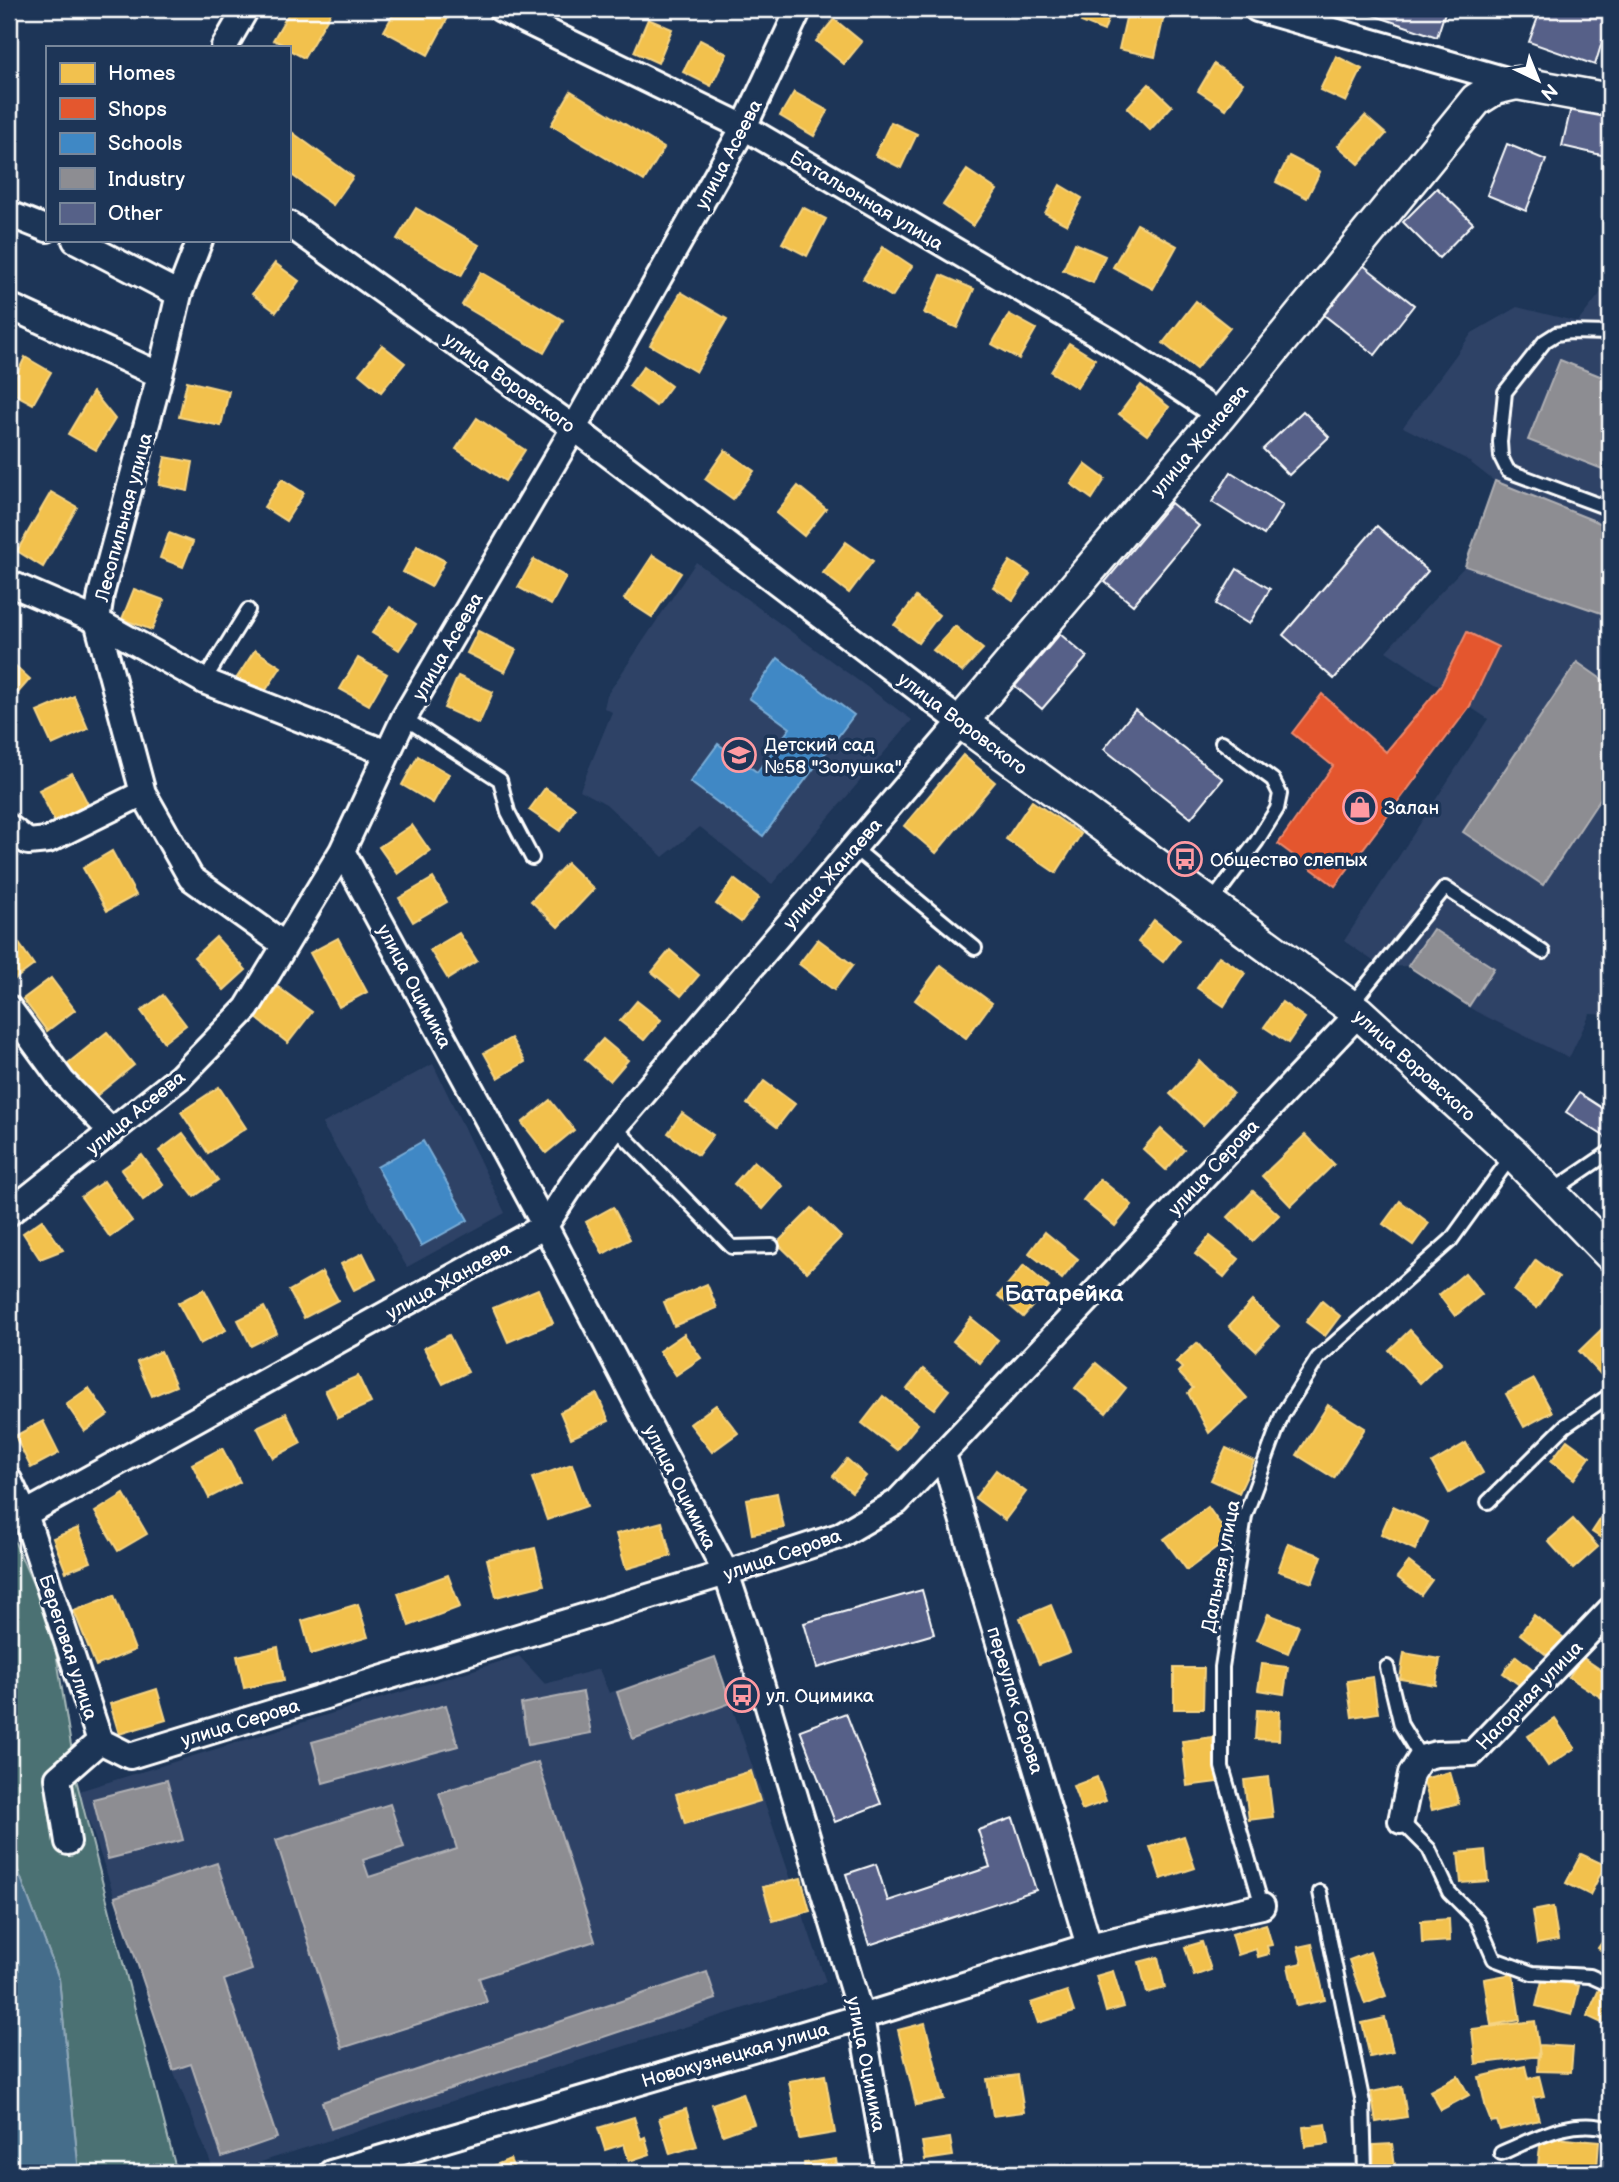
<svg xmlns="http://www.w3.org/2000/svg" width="1619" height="2182" font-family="'Balsamiq Sans',sans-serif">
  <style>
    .built { fill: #2e4266 }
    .green { fill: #4c7173; stroke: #a6b8b9; stroke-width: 2 }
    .water { fill: #446d8b; stroke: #8fa7b9; stroke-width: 2 }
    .homes { fill: #f2c14e; stroke: #f6d483; stroke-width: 2 }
    .shops { fill: #e4572e; stroke: #ec896d; stroke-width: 2 }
    .schools { fill: #3f88c5; stroke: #79acd6; stroke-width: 2 }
    .industry { fill: #8d8d92; stroke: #afafb3; stroke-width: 2 }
    .building { fill: #566188; stroke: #fff; stroke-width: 2 }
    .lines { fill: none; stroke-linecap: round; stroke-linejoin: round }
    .service-casing { stroke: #fff; stroke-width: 18 }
    .minor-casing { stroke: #fff; stroke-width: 30 }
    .tertiary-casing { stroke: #fff; stroke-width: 37 }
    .service { stroke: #1d3557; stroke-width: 12 }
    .minor { stroke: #1d3557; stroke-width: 24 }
    .tertiary { stroke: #1d3557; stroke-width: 32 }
    .labels { text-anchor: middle; stroke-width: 7; stroke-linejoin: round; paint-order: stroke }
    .street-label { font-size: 19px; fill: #fff; stroke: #1d3557 }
    .poi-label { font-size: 19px; fill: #fff; stroke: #1d3557; text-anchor: start }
    .quarter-label { font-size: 23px; font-weight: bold; fill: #fff; stroke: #1d3557 }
  </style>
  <rect width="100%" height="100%" fill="#1d3557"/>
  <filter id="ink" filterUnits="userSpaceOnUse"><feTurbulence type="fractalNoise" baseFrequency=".0143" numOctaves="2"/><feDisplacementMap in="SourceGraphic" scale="14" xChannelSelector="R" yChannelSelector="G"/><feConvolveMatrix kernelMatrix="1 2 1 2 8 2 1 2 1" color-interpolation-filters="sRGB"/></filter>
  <g filter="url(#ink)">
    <path class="built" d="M1610 281V1015L1590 1014 1569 1058 1475 1011 1408 966 1382 967 1344 941 1488 719 1386 651 1465 566 1494 481 1466 459 1403 427 1472 333 1517 307 1578 322Z
      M696 562 912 720 772 884 700 827 663 857 606 804 580 790 612 712 604 708 607 695Z
      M433 1064 505 1213 407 1267 322 1124Z
      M519 1656 545 1684 599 1669 609 1693 715 1657 826 1982 226 2173H215L173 2070 79 1791Z"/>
    <path class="green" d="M9 1529 52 1627 77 1783 177 2173H79L59 1979 9 1847Z"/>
    <path class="water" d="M9 1847 59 1979 79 2173H9Z"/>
    <path class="homes" d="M291 9H333L304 58 289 50V47L273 40Z
      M396 9H446L451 12 428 55 384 31Z
      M1086 9H1112L1104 31 1081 22Z
      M1128 9 1165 11 1155 57 1119 49Z
      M648 19 672 29 658 63 634 52Z
      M834 19 862 42 844 64 816 41Z
      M700 40 727 54 711 86 683 72Z
      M1336 56 1362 69 1346 102 1320 90Z
      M1214 64 1243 83 1226 109 1198 91Z
      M1149 84 1172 106 1150 130 1127 108Z
      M571 91 664 148 644 181 551 125Z
      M794 92 828 111 814 136 780 116Z
      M1365 116 1386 134 1359 164 1338 146Z
      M891 122 917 134 901 168 875 155Z
      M289 130 353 177 333 205 289 173Z
      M1289 156 1320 172 1307 198 1276 182Z
      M967 170 997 190 973 226 943 205Z
      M1060 185 1082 198 1067 225 1045 213Z
      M802 207 826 219 807 256 782 243Z
      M416 208 479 245 461 276 397 239Z
      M1137 224 1177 246 1153 289 1113 267Z
      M1075 243 1105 256 1093 283 1063 270Z
      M883 247 912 266 892 297 863 279Z
      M275 263 299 281 276 312 252 294Z
      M481 272 563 320 544 353 462 305Z
      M941 275 974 289 957 328 924 313Z
      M681 292 727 319 696 372 650 345Z
      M1196 301 1230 328 1196 369 1163 343Z
      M1009 314 1036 329 1019 359 992 344Z
      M1069 343 1095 359 1077 388 1051 372Z
      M382 345 405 363 381 392 359 374Z
      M25 357 51 372 33 404 9 391Z
      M644 366 671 386 656 406 629 386Z
      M187 381 229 391 221 426 179 417Z
      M1141 385 1169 407 1147 435 1119 414Z
      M93 392 115 419 96 450 68 434Z
      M477 418 525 450 505 481 456 449Z
      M725 450 754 471 733 499 705 479Z
      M165 457 193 462 188 491 159 485Z
      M1085 464 1105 479 1092 499 1071 484Z
      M282 479 304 493 286 521 264 507Z
      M798 486 826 509 804 536 776 513Z
      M51 492 77 507 43 567 17 551Z
      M169 533 193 542 183 567 160 558Z
      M846 542 873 561 849 593 823 573Z
      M417 546 445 561 431 587 403 572Z
      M653 555 681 573 652 617 624 599Z
      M534 559 566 577 551 605 518 587Z
      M1010 561 1030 574 1013 600 993 587Z
      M134 589 164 600 152 630 122 619Z
      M916 597 939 615 918 643 894 625Z
      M390 607 416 624 399 650 372 633Z
      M955 626 983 649 962 672 933 650Z
      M478 631 516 650 505 672 467 653Z
      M255 650 281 667 262 696 236 679Z
      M358 658 387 674 369 705 340 689Z
      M9 660 30 679 9 703Z
      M458 676 493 692 479 724 444 708Z
      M74 696 88 729 52 745 37 712Z
      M963 755 995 782 936 853 904 826Z
      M418 756 449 774 433 803 402 785Z
      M72 773 90 808 57 826 39 790Z
      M545 788 575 808 560 831 529 810Z
      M1032 801 1081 834 1056 873 1006 839Z
      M412 825 430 851 398 874 379 847Z
      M112 851 136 895 107 911 83 868Z
      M567 863 594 889 558 927 531 901Z
      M433 878 447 902 413 922 399 898Z
      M734 879 759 898 741 922 716 904Z
      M1154 920 1180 940 1163 962 1138 942Z
      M9 929 34 965 11 982 9 978Z
      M459 933 477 961 448 979 430 950Z
      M216 937 246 970 224 990 194 957Z
      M338 938 367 992 339 1007 310 953Z
      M818 939 853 965 834 990 799 964Z
      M670 950 699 975 681 996 652 972Z
      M1219 956 1245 973 1224 1006 1197 988Z
      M941 965 992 1003 966 1038 915 1000Z
      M51 978 75 1010 47 1031 23 999Z
      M278 987 312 1012 288 1043 255 1017Z
      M163 995 186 1025 164 1042 141 1011Z
      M637 1001 661 1020 644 1040 620 1021Z
      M1282 1002 1305 1018 1288 1043 1264 1027Z
      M107 1032 134 1065 90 1101 62 1068Z
      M511 1038 525 1062 498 1078 484 1053Z
      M603 1039 628 1060 610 1081 585 1059Z
      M1200 1061 1233 1093 1203 1125 1170 1094Z
      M764 1081 795 1104 777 1127 747 1104Z
      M219 1087 246 1128 208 1153 181 1112Z
      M550 1100 574 1130 546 1153 522 1123Z
      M682 1113 713 1135 698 1155 668 1133Z
      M1161 1129 1184 1150 1166 1170 1143 1149Z
      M183 1133 218 1180 194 1197 159 1151Z
      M1305 1135 1334 1164 1291 1206 1262 1176Z
      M142 1155 164 1185 143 1200 121 1170Z
      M754 1161 783 1186 763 1209 734 1184Z
      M1100 1179 1132 1205 1115 1226 1083 1200Z
      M104 1181 132 1221 110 1237 81 1197Z
      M1253 1191 1279 1215 1253 1241 1228 1217Z
      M1400 1201 1429 1223 1413 1245 1383 1224Z
      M613 1207 630 1239 603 1254 586 1222Z
      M812 1208 841 1237 807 1272 777 1243Z
      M42 1220 63 1250 40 1259 23 1233Z
      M1045 1232 1078 1259 1062 1279 1029 1253Z
      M1210 1236 1239 1259 1224 1277 1195 1254Z
      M363 1253 376 1279 354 1290 341 1264Z
      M1536 1260 1559 1277 1537 1308 1514 1291Z
      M1024 1265 1049 1287 1023 1317 998 1296Z
      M322 1272 338 1300 304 1318 289 1291Z
      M1465 1273 1482 1294 1455 1316 1439 1295Z
      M707 1284 717 1308 674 1326 664 1302Z
      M204 1289 226 1330 200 1344 178 1303Z
      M538 1289 553 1323 508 1342 493 1308Z
      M1252 1301 1279 1326 1256 1351 1229 1326Z
      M1322 1301 1340 1316 1325 1336 1306 1322Z
      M264 1307 277 1333 251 1346 238 1320Z
      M971 1318 998 1340 980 1363 953 1341Z
      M1605 1326 1610 1331V1376L1606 1380 1579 1351Z
      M1410 1330 1441 1363 1420 1383 1389 1350Z
      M684 1334 701 1358 676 1375 659 1351Z
      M449 1335 468 1372 443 1384 424 1348Z
      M1197 1343 1247 1398 1209 1433 1188 1393 1193 1388 1178 1372 1182 1368 1176 1362Z
      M161 1351 176 1386 152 1396 137 1362Z
      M1096 1363 1126 1388 1106 1413 1075 1388Z
      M923 1369 949 1390 934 1409 907 1389Z
      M358 1376 371 1403 338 1418 325 1390Z
      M1534 1379 1552 1412 1524 1427 1506 1394Z
      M89 1388 108 1415 85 1431 66 1404Z
      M597 1394 609 1421 571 1438 560 1412Z
      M883 1396 918 1424 897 1450 862 1423Z
      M716 1405 738 1433 712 1452 690 1424Z
      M1328 1405 1365 1428 1334 1478 1297 1455Z
      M286 1413 301 1443 273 1458 257 1427Z
      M43 1421 59 1453 31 1468 15 1436Z
      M1567 1440 1590 1457 1574 1479 1551 1461Z
      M1466 1443 1483 1473 1449 1493 1432 1463Z
      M222 1448 240 1482 209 1498 192 1464Z
      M1226 1448 1254 1461 1239 1493 1211 1480Z
      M847 1459 866 1476 852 1492 833 1476Z
      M572 1464 587 1506 547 1520 532 1478Z
      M996 1470 1026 1492 1005 1520 975 1498Z
      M777 1493 784 1528 752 1534 746 1499Z
      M124 1494 147 1534 118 1551 95 1512Z
      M1393 1506 1428 1522 1415 1550 1381 1534Z
      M1609 1506 1610 1507V1544L1592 1532Z
      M1208 1507 1230 1538 1187 1570 1164 1539Z
      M1573 1519 1598 1547 1573 1569 1548 1541Z
      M662 1522 671 1556 626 1569 616 1534Z
      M78 1528 91 1562 66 1572 53 1538Z
      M1288 1543 1322 1556 1312 1583 1278 1571Z
      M535 1548 544 1585 496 1597 487 1559Z
      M1409 1562 1432 1580 1421 1595 1397 1577Z
      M448 1575 460 1607 409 1626 398 1593Z
      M114 1595 135 1650 96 1666 74 1611Z
      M358 1604 368 1637 311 1654 302 1621Z
      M1051 1605 1070 1652 1039 1664 1020 1618Z
      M1268 1614 1299 1626 1288 1653 1257 1640Z
      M1534 1615 1564 1638 1549 1657 1520 1634Z
      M278 1647 284 1680 244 1688 237 1656Z
      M1404 1653 1440 1659 1436 1685 1400 1679Z
      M1516 1656 1535 1671 1522 1687 1503 1673Z
      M1582 1657 1610 1676V1685L1602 1698 1569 1677Z
      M1262 1664 1288 1667 1284 1694 1258 1690Z
      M1174 1668H1204L1203 1709H1174Z
      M1373 1677 1378 1713 1352 1717 1347 1681Z
      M157 1689 166 1720 119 1734 110 1704Z
      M1257 1710 1280 1711 1279 1740 1255 1739Z
      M1555 1719 1575 1748 1548 1766 1528 1736Z
      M1212 1737 1218 1782 1187 1786 1182 1741Z
      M751 1771 760 1801 685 1824 676 1794Z
      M1450 1772 1459 1803 1432 1810 1423 1779Z
      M1097 1777 1106 1801 1082 1810 1073 1786Z
      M1268 1777 1273 1817 1249 1820 1244 1780Z
      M1184 1836 1195 1868 1161 1879 1150 1847Z
      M1485 1850 1488 1881 1461 1883 1458 1853Z
      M1581 1854 1605 1865 1590 1895 1566 1883Z
      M801 1878 810 1911 773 1921 763 1887Z
      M1553 1907 1558 1940 1537 1944 1532 1911Z
      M1449 1919 1450 1941 1422 1943 1421 1921Z
      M1266 1924 1272 1945 1267 1946 1269 1954 1258 1957 1256 1949 1238 1955 1232 1934Z
      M1610 1931V1957L1598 1948Z
      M1202 1942 1211 1970 1194 1976 1185 1947Z
      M1312 1944 1325 2000 1297 2006 1288 1966 1302 1963 1298 1947Z
      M1370 1952 1386 1996 1365 2004 1349 1960Z
      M1158 1957 1165 1988 1147 1993 1139 1962Z
      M1113 1971 1124 2007 1106 2012 1096 1976Z
      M1513 1974 1520 2020 1491 2025 1484 1979Z
      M1543 1977 1579 1986 1572 2015 1536 2006Z
      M1600 1987 1610 1992V2027L1587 2016Z
      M1067 1991 1074 2012 1038 2023 1031 2003Z
      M1385 2018 1393 2052 1370 2057 1362 2023Z
      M1535 2021 1540 2056 1476 2064 1472 2029Z
      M925 2023 944 2099 916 2105 898 2030Z
      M1539 2045 1573 2047 1571 2072 1538 2071Z
      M1525 2066 1528 2079 1539 2076 1544 2096 1533 2098 1539 2120 1500 2130 1497 2121 1491 2122 1486 2109 1479 2077Z
      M825 2075 835 2133 799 2139 789 2081Z
      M1018 2075 1024 2112 993 2116 987 2079Z
      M1458 2076 1469 2095 1441 2110 1430 2091Z
      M1402 2086 1407 2117 1376 2122 1371 2092Z
      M743 2093 754 2124 723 2135 712 2104Z
      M686 2109 697 2146 670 2154 659 2118Z
      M634 2117 641 2139 645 2137 650 2154 629 2161 624 2144 605 2150 598 2128Z
      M1326 2124 1329 2144 1305 2147 1303 2127Z
      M1541 2137 1599 2142 1597 2169 1538 2165Z
      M950 2138 953 2156 925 2160 922 2142Z
      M1392 2144 1396 2173H1373L1374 2145Z
      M510 2159 516 2173H488L486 2169Z
      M836 2159 838 2173H805L804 2163Z"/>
    <path class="shops" d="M1467 632 1498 647 1470 706 1335 886 1278 844 1333 766 1292 733 1322 694 1386 752 1440 687Z"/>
    <path class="schools" d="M778 658 854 715 763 836 690 782 718 744 757 772 790 728 749 698Z
      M423 1141 468 1220 421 1246 377 1167Z"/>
    <path class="industry" d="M1560 360 1610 380V472L1528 440Z
      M1495 481 1610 527V616L1465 566Z
      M1577 662 1610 685V784L1543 885 1463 832Z
      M1433 929 1494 968 1469 1006 1408 966Z
      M715 1657 731 1703 633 1739 617 1692Z
      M583 1692 591 1733 528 1745 521 1704Z
      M446 1705 458 1746 323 1783 312 1742Z
      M538 1762 595 1941 479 1978 487 2002 342 2048 276 1840 390 1804 404 1847 363 1860 369 1877 457 1849 439 1793Z
      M167 1780 183 1840 108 1859 93 1799Z
      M217 1863 252 1970 224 1980 277 2138 222 2157 191 2064 173 2070 115 1897Z
      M707 1972 716 1999 331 2129 322 2102Z"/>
    <path class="building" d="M1355 9H1446L1437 37Z
      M1541 9H1589L1610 16 1595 65 1529 42Z
      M1572 103 1610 112V157L1562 146Z
      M1507 144 1546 160 1526 211 1487 195Z
      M1437 188 1473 223 1439 258 1403 222Z
      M1363 265 1414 305 1375 355 1324 315Z
      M1303 411 1329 437 1289 475 1263 449Z
      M1231 472 1283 505 1264 535 1212 502Z
      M1171 503 1199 526 1133 605 1105 582Z
      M1377 526 1428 571 1334 679 1283 635Z
      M1237 569 1270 589 1249 624 1216 604Z
      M1060 634 1087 657 1042 709 1015 686Z
      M1135 710 1223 779 1191 818 1104 749Z
      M1579 1093 1610 1113V1140L1566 1112Z
      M922 1590 934 1634 817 1668 804 1623Z
      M846 1713 881 1804 835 1822 800 1730Z
      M1013 1818 1036 1890 869 1945 846 1874 876 1864 888 1901 990 1867 978 1830Z"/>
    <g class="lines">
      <g class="service-casing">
        <path id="service" d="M1610 333 1569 332 1556 334 1545 341 1505 392 1500 442 1501 457 1508 471 1610 509
          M204 681 248 610
          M404 718 500 780 508 812 532 858
          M854 848 975 948
          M1210 904 1257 841 1277 809 1280 794 1273 780 1222 742
          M1350 1006 1445 888 1543 952
          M615 1127 732 1247 772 1246
          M1551 1192 1610 1152
          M1488 1502 1565 1426 1610 1395
          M1387 1667 1401 1725 1421 1758
          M1401 1821 1429 1849 1449 1892 1477 1920 1494 1959 1532 1973 1590 1976 1610 1985
          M1320 1892 1363 2103 1365 2173
          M1262 1906 1222 1767V1667L1245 1516 1282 1415 1318 1358 1451 1240 1513 1154
          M1501 2153C1536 2138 1572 2117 1610 2129"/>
      </g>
      <g class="minor-casing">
        <path id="minor" d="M501 9 744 127 1111 342 1220 415
          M1257 9 1517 83
          M224 47 246 9
          M9 214 47 229
          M75 240 179 294
          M200 240 179 294 160 375 101 594 97 621 143 793 191 878 285 945
          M9 306 160 375
          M9 583 97 621 204 681 387 753
          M9 827 28 842 48 840 143 793
          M342 851 545 1226 726 1573 747 1636 861 2017 888 2173
          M9 1008 63 1082 112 1132
          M9 1213 180 1077 247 1008 342 851 404 718 574 428 744 127 799 9
          M943 1454 1089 1946
          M9 1480 25 1514 100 1741 58 1778 68 1842
          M25 1514 545 1226 577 1177 615 1127 961 722 574 428 289 224
          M100 1741 130 1756 726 1573 839 1536 897 1502 1359 1013
          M1401 1821 1411 1774 1421 1758 1436 1754 1473 1753 1610 1610
          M331 2173 861 2017 1089 1946 1262 1906"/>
      </g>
      <g class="tertiary-casing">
        <path id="tertiary" d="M1610 100 1517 83 1495 88 1476 100 1220 415 961 722 1359 1013 1513 1154 1610 1254"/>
      </g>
      <use href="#service" class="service"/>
      <use href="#minor" class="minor"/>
      <use href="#tertiary" class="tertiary"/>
    </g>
  </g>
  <defs>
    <g id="school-ring" transform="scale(1.75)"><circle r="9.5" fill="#1d3557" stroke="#ff9aa2" stroke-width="1.5"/><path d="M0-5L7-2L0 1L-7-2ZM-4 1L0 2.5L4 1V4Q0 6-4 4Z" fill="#ff9aa2"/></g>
    <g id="shop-ring" transform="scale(1.75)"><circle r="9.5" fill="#1d3557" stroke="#ff9aa2" stroke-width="1.5"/><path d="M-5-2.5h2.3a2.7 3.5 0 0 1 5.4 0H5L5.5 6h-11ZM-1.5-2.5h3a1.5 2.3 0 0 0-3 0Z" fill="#ff9aa2"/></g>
    <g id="bus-ring" transform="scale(1.75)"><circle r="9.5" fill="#1d3557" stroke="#ff9aa2" stroke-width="1.5"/><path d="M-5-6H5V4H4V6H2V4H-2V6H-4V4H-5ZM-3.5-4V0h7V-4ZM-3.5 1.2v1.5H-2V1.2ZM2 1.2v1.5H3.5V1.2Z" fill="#ff9aa2"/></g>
  </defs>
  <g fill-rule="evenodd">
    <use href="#school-ring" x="739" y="755"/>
    <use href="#shop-ring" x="1360" y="807"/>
    <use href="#bus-ring" x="1185" y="859"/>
    <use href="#bus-ring" x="742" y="1695"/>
  </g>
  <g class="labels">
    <g class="street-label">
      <text transform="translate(728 154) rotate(-62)" y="7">улица Асеева</text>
      <text transform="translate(867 200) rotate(31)" y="7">Батальонная улица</text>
      <text transform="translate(510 382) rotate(36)" y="7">улица Воровского</text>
      <text transform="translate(1199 440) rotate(-50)" y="7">улица Жанаева</text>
      <text transform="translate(123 517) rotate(-75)" y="7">Лесопильная улица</text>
      <text transform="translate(447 646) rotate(-60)" y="7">улица Асеева</text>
      <text transform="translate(963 723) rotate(37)" y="7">улица Воровского</text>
      <text transform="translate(832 873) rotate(-49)" y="7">улица Жанаева</text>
      <text transform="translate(415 986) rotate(62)" y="7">улица Оцимика</text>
      <text transform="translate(1415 1065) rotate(42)" y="7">улица Воровского</text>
      <text transform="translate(135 1112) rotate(-39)" y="7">улица Асеева</text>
      <text transform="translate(1213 1167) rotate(-47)" y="7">улица Серова</text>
      <text transform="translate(448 1280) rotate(-29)" y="7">улица Жанаева</text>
      <text transform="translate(681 1487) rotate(63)" y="7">улица Оцимика</text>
      <text transform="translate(782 1554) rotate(-19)" y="7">улица Серова</text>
      <text transform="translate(1220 1566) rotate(-79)" y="7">Дальняя улица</text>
      <text transform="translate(69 1647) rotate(72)" y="7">Береговая улица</text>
      <text transform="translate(1529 1695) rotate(-46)" y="7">Нагорная улица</text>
      <text transform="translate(1016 1700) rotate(73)" y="7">переулок Серова</text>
      <text transform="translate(240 1722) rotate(-17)" y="7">улица Серова</text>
      <text transform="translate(735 2054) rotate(-16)" y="7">Новокузнецкая улица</text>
      <text transform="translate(867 2064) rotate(79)" y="7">улица Оцимика</text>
    </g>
    <g class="poi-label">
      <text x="764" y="751">Детский сад<tspan x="764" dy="22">№58 "Золушка"</tspan></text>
      <text x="1384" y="814">Залан</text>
      <text x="1210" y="866">Общество слепых</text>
      <text x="766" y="1702">ул. Оцимика</text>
    </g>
    <g class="quarter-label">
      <text x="1064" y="1301">Батарейка</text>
    </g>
  </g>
  <rect width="1619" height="2182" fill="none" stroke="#1d3557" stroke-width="35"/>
  <rect x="18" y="18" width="1584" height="2147" fill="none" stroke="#fff" stroke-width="2.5" filter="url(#ink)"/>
  <rect x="46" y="46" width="245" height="196" fill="#1d3557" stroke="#77869a" stroke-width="2"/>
  <rect x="60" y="63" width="35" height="21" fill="#f2c14e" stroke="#77869a" stroke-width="2"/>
  <text x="108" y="80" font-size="21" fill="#ffffff">Homes</text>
  <rect x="60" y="98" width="35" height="21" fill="#e4572e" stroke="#77869a" stroke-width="2"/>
  <text x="108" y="116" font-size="21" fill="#ffffff">Shops</text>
  <rect x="60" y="133" width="35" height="21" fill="#3f88c5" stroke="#77869a" stroke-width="2"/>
  <text x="108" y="150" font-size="21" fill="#ffffff">Schools</text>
  <rect x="60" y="168" width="35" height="21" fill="#8d8d92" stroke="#77869a" stroke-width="2"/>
  <text x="108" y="186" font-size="21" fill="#ffffff">Industry</text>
  <rect x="60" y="203" width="35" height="21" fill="#566188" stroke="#77869a" stroke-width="2"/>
  <text x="108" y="220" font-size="21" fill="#ffffff">Other</text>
  <g transform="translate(1538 80) rotate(137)" stroke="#1d3557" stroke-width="5" paint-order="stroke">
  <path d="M0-5L12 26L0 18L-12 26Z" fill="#ffffff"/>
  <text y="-10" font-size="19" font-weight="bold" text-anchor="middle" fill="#ffffff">N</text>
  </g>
</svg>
